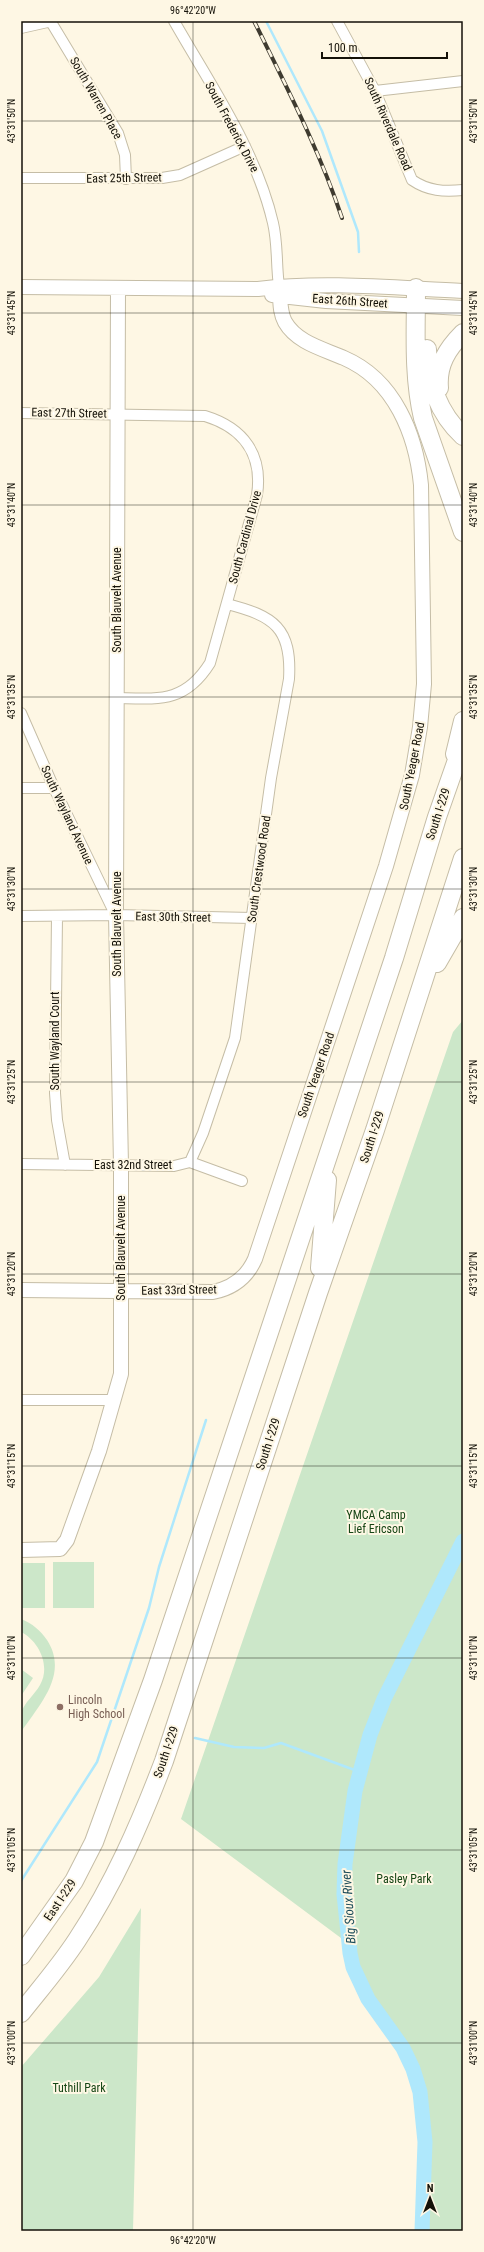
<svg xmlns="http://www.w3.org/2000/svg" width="484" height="2252" font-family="'Roboto Condensed',sans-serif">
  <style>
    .green { fill: #cce7c9 }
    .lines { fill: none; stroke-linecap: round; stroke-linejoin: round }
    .stream { stroke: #afe8fc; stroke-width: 2.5 }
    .river { stroke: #afe8fc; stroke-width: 15 }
    .street-casing { stroke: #c5bda6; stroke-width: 12 }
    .secondary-casing { stroke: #c5bda6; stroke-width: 16 }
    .highway-casing { stroke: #c5bda6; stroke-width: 20 }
    .street { stroke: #fff; stroke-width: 10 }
    .secondary { stroke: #fff; stroke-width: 14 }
    .highway { stroke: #fff; stroke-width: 18 }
    .rail-casing { stroke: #3f3b30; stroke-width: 4 }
    .rail { stroke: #fef7e4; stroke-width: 2.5; stroke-dasharray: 8; stroke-linecap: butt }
    .ticks { fill: none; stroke: #141108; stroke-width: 1; stroke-opacity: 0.45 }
    .education-dot { fill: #8d6e63; stroke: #fef7e4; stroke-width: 1.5 }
    .labels { text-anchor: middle; stroke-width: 4; stroke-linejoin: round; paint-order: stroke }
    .street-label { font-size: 12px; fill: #141108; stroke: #fef7e4 }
    .park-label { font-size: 12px; fill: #154514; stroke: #fef7e4 }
    .education-label { font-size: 12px; fill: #785e54; stroke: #fef7e4; text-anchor: start }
    .water-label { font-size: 13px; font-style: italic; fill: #1c4c5a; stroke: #fef7e4 }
    .neatline { fill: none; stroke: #141108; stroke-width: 1.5 }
    .ticks-label { font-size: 10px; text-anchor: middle; fill: #141108 }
  </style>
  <rect width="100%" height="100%" fill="#fef7e4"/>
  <path class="green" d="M463 1020V2231H422C429 2181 429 2091 403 2047 381 2010 353 1989 349 1944L181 1819 453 1032Z
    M53 1562H94V1608H53Z
    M21 1563H45V1608H21Z
    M21 1619C32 1623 41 1631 47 1640 69 1674 40 1704 21 1732 21 1726 19 1718 21 1713 24 1703 35 1694 40 1685 51 1666 39 1641 21 1632Z
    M21 1669 33 1678 21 1696Z
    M141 1908 133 2231H21V2067L99 1977Z"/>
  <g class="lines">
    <path class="stream" d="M266 21 322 131 358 232 359 252
      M114 1711 121 1713
      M195 1738 234 1747 264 1748 281 1743 360 1772
      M21 1881 97 1762 149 1608 159 1567 206 1420"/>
    <path class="river" d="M422 2231 425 2142 420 2092 413 2069 403 2048 368 1999 353 1967 350 1953 344 1894 345 1864 355 1791 370 1735 384 1699 463 1541"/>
    <g class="street-casing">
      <path id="street" d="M174 21C211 86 256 150 273 223 278 244 276 265 279 286
        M337 21 375 91 412 180C428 191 444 192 463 190
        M51 22 118 133 125 155 126 179
        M21 28 52 21
        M375 91 463 81
        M21 178H162L180 175 245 146
        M21 413 205 416C244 428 263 455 257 495L210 663C185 703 159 699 117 698
        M21 713 54 788 114 912
        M21 788H54
        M21 916 116 915 252 918
        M57 916 55 1093 57 1120 65 1165
        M190 1162 203 1133 235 1038 271 778 289 679C292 628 274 616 227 604
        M21 1164 174 1166 190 1162 242 1181
        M21 1400H114"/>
    </g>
    <g class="secondary-casing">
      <path id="secondary" d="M21 287 258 289C325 281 395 288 463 291
        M272 295 326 301 463 308
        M21 1290 213 1292C233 1288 247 1277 255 1259L386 866 412 775 420 727 424 684 421 485C416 435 395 380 344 358 324 349 297 343 285 322 279 311 281 299 279 286
        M21 1550 60 1549 67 1540 99 1451 121 1374V1165L116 915 118 288"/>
    </g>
    <g class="highway-casing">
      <path id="highway" d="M416 288C416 331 413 375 423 418L463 532
        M427 349C427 382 439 414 463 436
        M439 388C437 365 447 349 463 333
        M455 754 463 721
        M437 963 463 918
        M320 1268 327 1180
        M21 1956 74 1881 94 1842 153 1680 394 958 437 817 463 743
        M21 2013C40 1989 60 1966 77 1940 114 1884 140 1824 164 1761L318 1293 375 1130 463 858"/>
    </g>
    <use href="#street" class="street"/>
    <use href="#secondary" class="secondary"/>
    <use href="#highway" class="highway"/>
    <g class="rail-casing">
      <path id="rail" d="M254 21C286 86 319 149 342 218"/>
    </g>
    <use href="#rail" class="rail"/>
  </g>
  <path class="ticks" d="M193 21V2231M21 121H463M21 313H463M21 505H463M21 697H463M21 889H463M21 1082H463M21 1274H463M21 1466H463M21 1658H463M21 1850H463M21 2043H463"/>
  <circle class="education-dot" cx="60" cy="1707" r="4"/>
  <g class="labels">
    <g class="street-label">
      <text transform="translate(96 98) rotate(60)" y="4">South Warren Place</text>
      <text transform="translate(388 124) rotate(66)" y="4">South Riverdale Road</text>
      <text transform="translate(232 127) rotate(62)" y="4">South Frederick Drive</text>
      <text transform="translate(124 178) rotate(-1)" y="4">East 25th Street</text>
      <text transform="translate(350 301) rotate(4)" y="4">East 26th Street</text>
      <text transform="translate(69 413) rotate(1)" y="4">East 27th Street</text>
      <text transform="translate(245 537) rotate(-75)" y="4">South Cardinal Drive</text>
      <text transform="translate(117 600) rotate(-90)" y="4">South Blauvelt Avenue</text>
      <text transform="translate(412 766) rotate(-79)" y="4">South Yeager Road</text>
      <text transform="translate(438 814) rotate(-72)" y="4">South I-229</text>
      <text transform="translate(67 815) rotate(65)" y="4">South Wayland Avenue</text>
      <text transform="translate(259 869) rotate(-82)" y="4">South Crestwood Road</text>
      <text transform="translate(173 917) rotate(1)" y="4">East 30th Street</text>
      <text transform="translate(117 924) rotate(-90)" y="4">South Blauvelt Avenue</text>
      <text transform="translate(55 1041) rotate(-90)" y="4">South Wayland Court</text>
      <text transform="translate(316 1075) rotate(-71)" y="4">South Yeager Road</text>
      <text transform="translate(372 1137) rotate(-72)" y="4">South I-229</text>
      <text x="133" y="1169">East 32nd Street</text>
      <text transform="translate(121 1248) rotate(-90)" y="4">South Blauvelt Avenue</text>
      <text transform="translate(179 1290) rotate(-1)" y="4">East 33rd Street</text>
      <text transform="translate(268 1444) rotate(-72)" y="4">South I-229</text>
      <text transform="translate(166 1752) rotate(-71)" y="4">South I-229</text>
      <text transform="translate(60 1900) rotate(-56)" y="4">East I-229</text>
    </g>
    <g class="park-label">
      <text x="376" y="1519">YMCA Camp<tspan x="376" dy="14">Lief Ericson</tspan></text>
      <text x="404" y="1883">Pasley Park</text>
      <text x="79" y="2092">Tuthill Park</text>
    </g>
    <g class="education-label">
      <text x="68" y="1704">Lincoln<tspan x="68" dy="14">High School</tspan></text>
    </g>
    <g class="water-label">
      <text transform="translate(348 1907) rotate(-94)" y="5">Big Sioux River</text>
    </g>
  </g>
  <rect width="484" height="2252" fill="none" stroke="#fef7e4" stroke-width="44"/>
  <g transform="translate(430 2198)" stroke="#fef7e4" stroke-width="3" paint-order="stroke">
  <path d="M0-3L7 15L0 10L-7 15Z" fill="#141108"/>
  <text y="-6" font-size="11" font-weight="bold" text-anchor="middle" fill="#141108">N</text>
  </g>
  <path d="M322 52v6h125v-6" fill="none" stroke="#141108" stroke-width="2"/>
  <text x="328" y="52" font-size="12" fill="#141108" stroke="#fef7e4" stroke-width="3" paint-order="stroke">100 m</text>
  <rect x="22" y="22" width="440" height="2208" class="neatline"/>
  <g class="ticks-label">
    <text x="193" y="14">96°42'20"W</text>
    <text transform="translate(11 121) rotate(-90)" y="4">43°31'50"N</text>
    <text transform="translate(473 121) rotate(-90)" y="4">43°31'50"N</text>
    <text transform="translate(11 313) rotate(-90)" y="4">43°31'45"N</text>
    <text transform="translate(473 313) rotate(-90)" y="4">43°31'45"N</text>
    <text transform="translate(11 505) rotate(-90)" y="4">43°31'40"N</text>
    <text transform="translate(473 505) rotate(-90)" y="4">43°31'40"N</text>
    <text transform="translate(11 697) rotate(-90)" y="4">43°31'35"N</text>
    <text transform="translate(473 697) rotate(-90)" y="4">43°31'35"N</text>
    <text transform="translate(11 889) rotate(-90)" y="4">43°31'30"N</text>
    <text transform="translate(473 889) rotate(-90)" y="4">43°31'30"N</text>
    <text transform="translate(11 1082) rotate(-90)" y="4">43°31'25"N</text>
    <text transform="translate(473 1082) rotate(-90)" y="4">43°31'25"N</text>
    <text transform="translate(11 1274) rotate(-90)" y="4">43°31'20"N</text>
    <text transform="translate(473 1274) rotate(-90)" y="4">43°31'20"N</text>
    <text transform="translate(11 1466) rotate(-90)" y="4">43°31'15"N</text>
    <text transform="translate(473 1466) rotate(-90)" y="4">43°31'15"N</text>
    <text transform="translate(11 1658) rotate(-90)" y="4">43°31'10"N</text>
    <text transform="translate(473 1658) rotate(-90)" y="4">43°31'10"N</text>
    <text transform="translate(11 1850) rotate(-90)" y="4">43°31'05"N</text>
    <text transform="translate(473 1850) rotate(-90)" y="4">43°31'05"N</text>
    <text transform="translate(11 2043) rotate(-90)" y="4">43°31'00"N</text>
    <text transform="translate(473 2043) rotate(-90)" y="4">43°31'00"N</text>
    <text x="193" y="2244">96°42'20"W</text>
  </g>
</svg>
